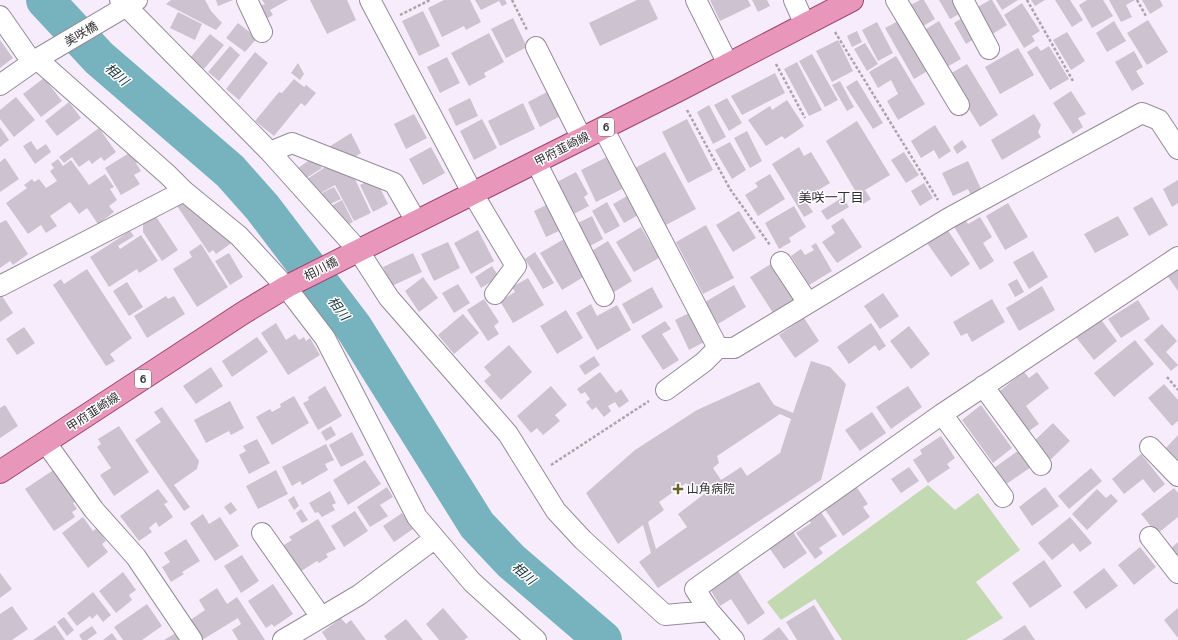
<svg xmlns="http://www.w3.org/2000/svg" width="1178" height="640" font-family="'Nunito Sans','Noto Sans JP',sans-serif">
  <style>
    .green { fill: #c3d9b2 }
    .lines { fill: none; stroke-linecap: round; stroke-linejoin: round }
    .river { stroke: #76b3be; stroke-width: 38 }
    .building { fill: #cdc2d0; fill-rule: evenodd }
    .minor-casing { stroke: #958b99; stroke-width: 22 }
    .major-casing { stroke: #9e446e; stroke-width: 24 }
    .path { stroke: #aca3af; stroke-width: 2.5; stroke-dasharray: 3 2; stroke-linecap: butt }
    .minor { stroke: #fff; stroke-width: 20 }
    .major { stroke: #e897bb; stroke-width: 22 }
    .poi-dot { fill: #6b5f2c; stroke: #fff; stroke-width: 1.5 }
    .labels { text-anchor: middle; stroke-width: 3; stroke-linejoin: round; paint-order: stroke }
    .shield { fill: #fff; stroke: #6f6c70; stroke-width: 1 }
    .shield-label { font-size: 11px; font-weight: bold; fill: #312d33 }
    .street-label { font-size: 12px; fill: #312d33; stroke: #fff }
    .poi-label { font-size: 12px; fill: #312d33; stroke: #fff; text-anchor: start }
    .water-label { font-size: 13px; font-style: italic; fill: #16353a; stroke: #fff }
    .neighbourhood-label { font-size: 13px; fill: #332b36; stroke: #fff }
  </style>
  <rect width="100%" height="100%" fill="#f7ecfb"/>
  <path class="green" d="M928 485 955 510 978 493 1020 550 976 582 1003 618 966 640H842L815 599 781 620 767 602Z"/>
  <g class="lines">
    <path class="river" d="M45 0 99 58 230 171 262 207 354 328 477 525 511 561 603 640"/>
  </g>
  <path class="building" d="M171 0H205L211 11 222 23 216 30 166 4Z
    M216 0H233L218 6Z
    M262 0H288L270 10 273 15 266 19 260 6 265 4Z
    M310 0H347L356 20 327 34Z
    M444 0H470L481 22 466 30 464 26 442 37 428 8Z
    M475 0H505L507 4 502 6 499 1 481 10Z
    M637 0H649L658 19 600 46 589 23Z
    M710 0H748L751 6 720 21Z
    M752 0H767L770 6 758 12Z
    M920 0H924L935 19 920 28 907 7Z
    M939 0H953L961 13 950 19Z
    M990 0H992L1007 25 991 35 976 8Z
    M996 0H1018L1002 10Z
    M1031 0H1045L1035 6Z
    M1055 0H1070L1083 20 1072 27Z
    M1087 0H1103L1113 16 1092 28 1079 5Z
    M1109 0H1135L1126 5 1132 17 1121 22Z
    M1142 0H1160L1163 6 1150 14Z
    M1022 3 1040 31 1032 36 1035 41 1024 48 1004 15Z
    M423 11 440 46 419 56 402 21Z
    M178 12 202 24 195 40 170 28Z
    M964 17 976 38 966 44 954 23Z
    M513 18 527 47 506 58 491 29Z
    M902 19 931 69 914 79 885 28Z
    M1148 20 1168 52 1147 65 1127 33Z
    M939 21 961 59 945 68 923 31Z
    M1114 21 1126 41 1107 52 1096 33Z
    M877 22 893 53 878 61 862 30Z
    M238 23 257 38 245 52 226 38Z
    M857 31 862 42 852 47 847 36Z
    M1067 32 1085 61 1071 70 1053 40Z
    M489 33 504 62 484 73 486 77 469 86 451 53Z
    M210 34 224 45 204 69 190 58Z
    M0 40 13 58 0 68Z
    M838 40 853 71 832 82 816 51Z
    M865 43 878 64 867 71 854 49Z
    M230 46 240 55 219 81 208 72Z
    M1037 46 1041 51 1049 46 1069 79 1050 90 1027 52Z
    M1018 48 1034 75 1000 94 985 67Z
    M1134 51 1143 67 1136 71 1144 84 1132 91 1115 62Z
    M255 52 268 63 239 100 226 89Z
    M812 54 838 100 825 107 799 61Z
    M896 56 925 104 898 120 887 101 898 94 891 80 878 88 869 72Z
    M447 57 460 83 440 93 427 67Z
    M797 62 822 110 809 116 784 69Z
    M298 63 304 74 300 80 291 73Z
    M967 64 998 115 980 127 948 75Z
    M775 73 785 93 742 115 731 96Z
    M44 78 62 101 41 117 23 94Z
    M294 79 304 87 306 85 316 93 305 106 301 103 274 136 255 121 279 92 282 93Z
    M857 80 883 123 873 129 846 87Z
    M840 81 854 107 847 111 832 85Z
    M551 90 564 114 540 127 528 102Z
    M1071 91 1086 114 1078 118 1083 127 1073 134 1053 103Z
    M16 97 35 120 14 137 0 119V110Z
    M470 98 478 116 456 126 448 109Z
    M727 98 742 123 729 131 714 105Z
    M787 100 804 126 785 139 782 136 766 146 748 120 770 106 772 110Z
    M69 102 81 118 57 136 45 121Z
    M523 103 535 129 500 146 488 121Z
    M709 105 726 137 713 144 697 112Z
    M414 114 427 138 406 149 394 124Z
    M1034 114 1041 125 1038 132 1041 137 1002 160 991 140Z
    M482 119 497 148 474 160 460 131Z
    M687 119 713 170 688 183 662 132Z
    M857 121 890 175 865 190 871 199 863 204 826 141Z
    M935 125 951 151 939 159 934 150 921 158 911 141Z
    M0 127 9 140 0 147Z
    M99 128 116 152 104 161 101 157 92 164 89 160 79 167 72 157 64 163 59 157Z
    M747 131 762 161 750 168 734 138Z
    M351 133 361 153 353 158 329 147Z
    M962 140 967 147 957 154 953 147Z
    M31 141 37 150 46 144 51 152 35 164 23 146Z
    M730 142 746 170 732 179 715 150Z
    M431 147 445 173 423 185 409 159Z
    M799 147 804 156 811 152 830 183 804 199 813 212 804 217 772 164Z
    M134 150 140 160 136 163 141 171 134 175 140 184 121 195 105 168Z
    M665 152 696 209 666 225 635 168Z
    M904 152 919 175 906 183 891 160Z
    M609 156 624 188 596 202 581 170Z
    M314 157 322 168 305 179 298 168Z
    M5 158 19 179 0 192V162Z
    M58 159 63 166 71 160 89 185 105 174 114 187 110 189 117 200 109 206 114 212 98 224 87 208 79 214 70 202 50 216 57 226 46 233 41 225 28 234 6 203 27 188 24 185 32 179 34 182 39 179 46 188 57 181 50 171 54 168 51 164Z
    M968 161 982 191 971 196 968 189 953 196 942 173Z
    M327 166 354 177 371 213 354 221 335 185 319 194 307 179Z
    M576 172 588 194 584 197 589 206 572 215 555 183Z
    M770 174 785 199 758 216 745 195 758 187 755 183Z
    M1178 180V203L1172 207 1163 189Z
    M368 181 379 186 388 204 373 212 360 185Z
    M924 183 933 198 920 206 911 191Z
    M334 187 341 199 328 205 320 194Z
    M629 195 640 214 624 223 613 204Z
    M843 197 849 207 827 220 821 211Z
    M1152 197 1168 225 1149 236 1133 208Z
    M186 200 233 242 216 254 213 250 209 253 177 206Z
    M342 200 353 222 343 227 329 207Z
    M607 202 620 226 605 234 592 211Z
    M1008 203 1028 237 1005 250 986 216Z
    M548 204 561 230 546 237 534 211Z
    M794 206 806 227 789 238 791 242 779 249 765 223Z
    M739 211 756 238 733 252 716 225Z
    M155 215 178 250 162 261 143 232V223Z
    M592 216 603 239 588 247 576 224Z
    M1118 216 1129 235 1095 253 1084 234Z
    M980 217 992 237 983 243 994 261 980 270 953 225 964 218 968 224Z
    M843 218 862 247 837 263 822 242 835 233 831 226Z
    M6 220 28 254 13 265 10 261 0 268V223Z
    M706 225 734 278 703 294 676 242Z
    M641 227 659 258 634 272 616 242Z
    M947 229 970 264 951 277 927 243Z
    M478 230 494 261 471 274 454 243Z
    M130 231 134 236 118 246 120 249 141 235 158 261 139 273 137 269 109 287 90 257Z
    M564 239 585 276 562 290 540 253Z
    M608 241 632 281 614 292 590 252Z
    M448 242 460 268 434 281 421 254Z
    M816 243 832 271 809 285 791 256 801 249 805 255 814 250 811 246Z
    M201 244 228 287 197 307 173 269 192 257 189 252Z
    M1033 251 1048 277 1029 289 1013 262Z
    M535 252 554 283 543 289 525 259Z
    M229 253 243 277 230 285 215 261Z
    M413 253 422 272 392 286 383 267Z
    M774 262 797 298 773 313 750 277Z
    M492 266 499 277 481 288 475 277Z
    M1178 266V291L1166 274Z
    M87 269 132 338 110 354 115 361 106 366 53 285 61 279 64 284Z
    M423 277 438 298 419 312 405 291Z
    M528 278 544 305 513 323 500 301 515 292 512 287Z
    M1017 279 1024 292 1015 297 1008 284Z
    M127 282 143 307 129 316 113 291Z
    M458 284 470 303 454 313 442 293Z
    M734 285 746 307 718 324 705 302Z
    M1042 286 1055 310 1019 331 1006 308Z
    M652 287 663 307 633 324 622 304Z
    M883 293 899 316 880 329 864 306Z
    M2 296 13 313 0 322V297Z
    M166 296 168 299 174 296 185 314 147 338 134 316Z
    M484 299 499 322 494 326 499 334 488 341 467 310Z
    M992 299 1005 322 972 342 967 333 961 336 953 322Z
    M1138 300 1150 319 1121 338 1108 319Z
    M591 304 597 316 617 305 631 330 597 350 576 313Z
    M566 310 583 338 557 354 540 326Z
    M691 312 706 341 689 350 675 320Z
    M463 314 479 333 454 354 438 335Z
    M1099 317 1117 341 1094 360 1075 336Z
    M804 318 819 341 795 358 779 335Z
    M665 321 671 329 662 334 679 360 663 370 641 336Z
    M276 323 286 340 295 334 299 340 304 337 306 341 310 338 320 355 288 375 261 333Z
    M871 323 886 346 879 351 875 345 849 364 837 347Z
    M1162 324 1177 341 1166 352 1178 365 1171 371 1144 340Z
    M909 326 930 354 911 369 890 341Z
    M24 327 35 343 17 355 6 339Z
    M257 337 268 352 232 377 222 361Z
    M1135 340 1154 364 1114 397 1094 373Z
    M509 345 532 372 501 400 484 381 491 375 484 367Z
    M594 356 600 365 585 375 579 366Z
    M811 361 830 367 846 384 821 480 658 588 639 562 651 553 643 525 618 544 586 493 635 450 697 410 759 382 774 405 793 413ZM780 414 791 419 780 453 747 476 741 467 721 480 713 468 719 463 717 456ZM707 481 712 488 678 514 687 527 656 549 648 522 664 510 659 502 686 483 693 491Z
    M211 367 223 386 196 404 183 386Z
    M600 372 616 393 621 389 629 401 619 408 615 402 608 406 611 411 604 417 596 407 592 410 586 402 590 399 585 392 581 394 577 389Z
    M1024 372 1029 378 1037 372 1049 388 1026 406 1039 424 1026 433 997 393Z
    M1164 384 1178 400V421L1172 426 1148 398Z
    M325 386 342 416 318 430 303 403 309 400 308 397Z
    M551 386 567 405 555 415 560 421 543 435 537 428 531 433 517 416Z
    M908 386 922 407 891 429 876 407Z
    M294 396 309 423 272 445 256 417 270 409 272 412 281 407 280 404Z
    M230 401 244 428 231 435 229 431 206 443 194 420Z
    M5 405 18 426 0 438V408Z
    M981 405 1012 448 993 463 962 420Z
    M162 407 199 461 197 469 174 485 190 507 184 511 135 440 161 422 154 412Z
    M872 412 886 433 860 451 845 430Z
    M1053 423 1070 441 1049 461 1032 443Z
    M119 426 149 472 114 496 100 475 111 468 97 447 101 444 98 439Z
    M331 426 336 435 326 441 321 432Z
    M352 432 364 455 341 467 329 445Z
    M1178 435V462L1165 449Z
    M941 436 955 458 947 464 950 468 928 483 913 460 922 454 920 450Z
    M257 439 270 463 249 474 239 455 246 451 243 446Z
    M326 444 334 460 325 464 328 470 302 485 300 481 292 486 282 467Z
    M1019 450 1031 467 1005 485 994 468Z
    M1141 454 1165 484 1154 493 1143 479 1124 494 1112 479Z
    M365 460 381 484 348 505 333 480Z
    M58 467 80 499 73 503 77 509 72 512 75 517 54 531 25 489Z
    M909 467 919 481 901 493 891 479Z
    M1091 468 1102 481 1069 509 1058 496Z
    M276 470 288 494 258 509 246 486Z
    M856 486 868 504 863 507 870 517 843 536 824 508Z
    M387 487 393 497 380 505 388 516 370 527 357 507Z
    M1045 487 1059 506 1032 526 1019 507Z
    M1174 488 1178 493V517L1157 534 1141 514Z
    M158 489 168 502 164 504 173 517 159 527 156 522 149 528 152 532 139 541 120 516Z
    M1097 489 1106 498 1111 494 1118 501 1087 530 1072 514Z
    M330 491 336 503 332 505 335 510 322 517 318 512 315 513 309 503Z
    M294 496 299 506 294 510 288 500Z
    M231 502 237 510 230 515 224 507Z
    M301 509 308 520 302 523 296 513Z
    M355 511 368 531 344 547 331 526Z
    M821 512 837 536 819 548 823 553 815 559 796 533 811 523 809 520Z
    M402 513 413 529 394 542 383 526Z
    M203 514 209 524 220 517 239 546 215 561 190 523Z
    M83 517 93 531 97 528 106 541 102 544 108 552 88 568 62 533Z
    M1070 517 1092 543 1080 552 1073 543 1052 560 1038 543Z
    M318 519 336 549 326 554 328 557 319 563 317 561 298 573 282 546 292 540 289 537Z
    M793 532 807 553 784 569 770 549Z
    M186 539 200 561 182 572 184 574 171 582 162 567 170 562 164 553Z
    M1178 542V560L1169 550Z
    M1140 547 1156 567 1134 585 1118 565Z
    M242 555 259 581 241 593 224 566Z
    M1044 560 1062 586 1030 608 1012 583Z
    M1104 568 1118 586 1086 609 1073 592Z
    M738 571 765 613 748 625 731 599 720 606 710 589Z
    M123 572 136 590 129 595 132 600 116 613 99 591Z
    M0 573 12 589 0 598Z
    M273 584 293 614 274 627 272 624 266 628 248 601Z
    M217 588 227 604 237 597 265 640H238L232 630 241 624 238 618 202 640 189 621 205 610 199 600Z
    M93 592 111 615 103 622 97 614 92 619 90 616 77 626 67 613Z
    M147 604 162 626 142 640H123L114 627Z
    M814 605 835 640H797L786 622Z
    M12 606 28 629 12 640H0V614Z
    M443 608 468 637 464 640H439L426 624Z
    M1178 608V638L1164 620Z
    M64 617 74 630 67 636 57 622Z
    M341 618 346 624 351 620 366 640H327L322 632Z
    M406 619 423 640H387L384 636Z
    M55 625 65 640H33Z
    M1025 625 1035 640H1002Z
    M92 626 97 633 87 640H82L79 635Z
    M779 627 789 640H762Z
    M179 631 185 640H164Z
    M112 633 117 640H103Z"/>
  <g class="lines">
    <g class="minor-casing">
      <path id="minor" d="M120 0 270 152 292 143 394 183 416 221
        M247 0 262 32
        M370 0 473 194 516 266 495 294
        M696 0 728 64
        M794 0 805 25
        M896 0 959 105
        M963 0 989 49
        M0 16 32 62
        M536 47 582 139
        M37 59 168 175 184 191 239 236 286 287 325 338 417 517 472 582 536 640
        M0 85 37 59 137 0
        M603 128 718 348H734L949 218 1142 113 1159 120 1178 149
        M270 152 358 250 389 298 508 434 556 511 583 540 665 615 709 611 734 640
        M536 162 604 296
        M781 262 808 303
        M0 286 184 191
        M983 386 1041 465
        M666 390 704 362 718 348
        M942 414 1003 497
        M46 443 94 510 136 557 192 640
        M1150 447 1178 476
        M262 533 321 617
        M1150 537 1178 573
        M709 611 695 589 942 414 1178 257
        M283 640 359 595 434 539"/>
    </g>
    <g class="major-casing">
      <path id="major" d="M0 472 243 313 286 287 677 91 852 0"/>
    </g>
    <path class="path" d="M512 0 527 30
      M1027 0 1073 81
      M1137 0 1146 16
      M400 15 430 0
      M835 32 938 200
      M776 64 805 118
      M687 110 730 189 770 245
      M1167 377 1178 390
      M551 465 649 401"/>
    <use href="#minor" class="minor"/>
    <use href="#major" class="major"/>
  </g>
  <path class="poi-dot" d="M676 483h4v4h4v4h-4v4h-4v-4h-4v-4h4z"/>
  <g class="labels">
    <g class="shield">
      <rect x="598" y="118" width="16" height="18" rx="3"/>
      <rect x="135" y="370" width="16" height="18" rx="3"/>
    </g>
    <g class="shield-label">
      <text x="606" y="131">6</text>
      <text x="143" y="383">6</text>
    </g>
    <g class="street-label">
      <text transform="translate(81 34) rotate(-30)" y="4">美咲橋</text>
      <text transform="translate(562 149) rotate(-27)" y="4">甲府韮崎線</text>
      <text transform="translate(321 269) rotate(-27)" y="4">相川橋</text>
      <text transform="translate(93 412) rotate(-33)" y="4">甲府韮崎線</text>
    </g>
    <g class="poi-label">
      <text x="687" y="493">山角病院</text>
    </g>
    <g class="water-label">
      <text transform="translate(117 74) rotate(41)" y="5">相川</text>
      <text transform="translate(339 308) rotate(53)" y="5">相川</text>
      <text transform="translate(524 573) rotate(41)" y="5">相川</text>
    </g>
    <g class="neighbourhood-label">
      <text x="831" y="202">美咲一丁目</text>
    </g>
  </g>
</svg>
